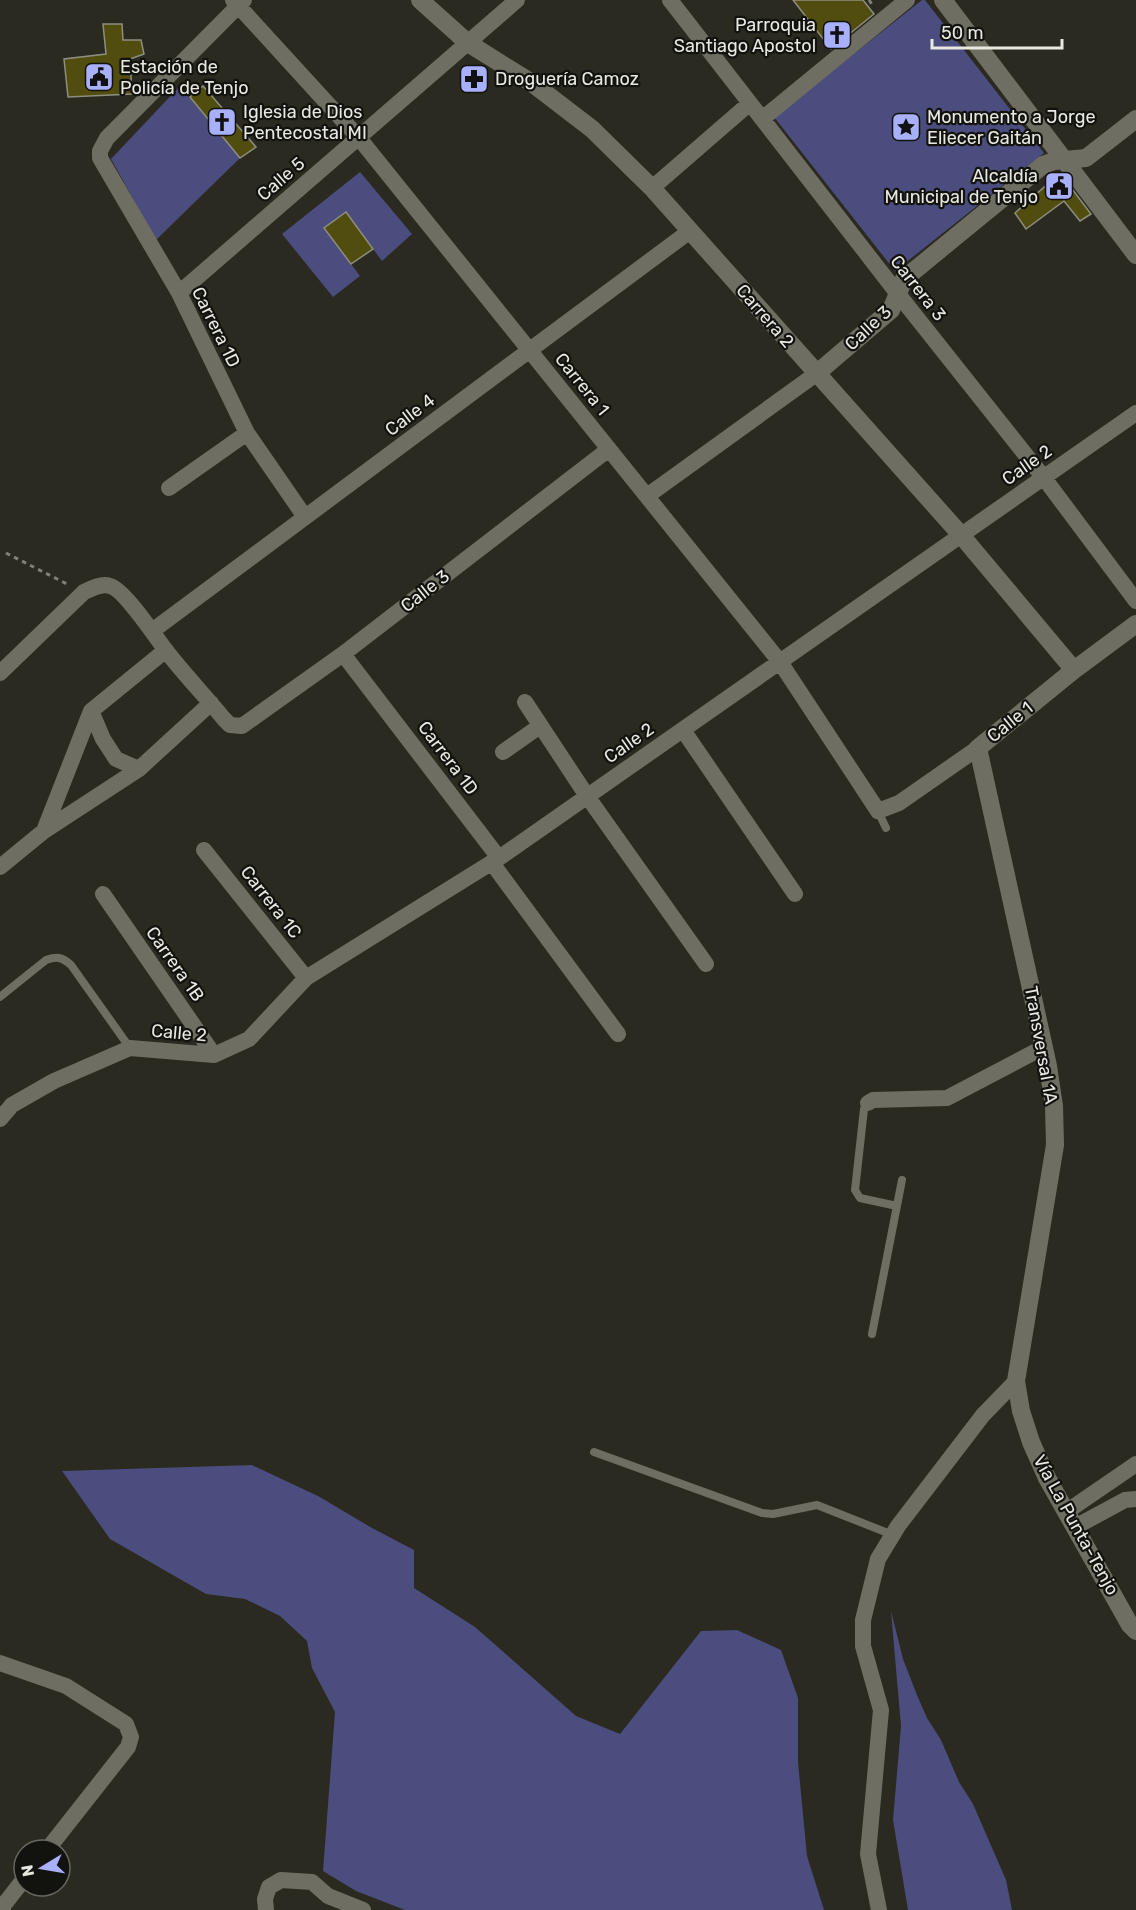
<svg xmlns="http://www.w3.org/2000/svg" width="1136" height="1910" font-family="Rubik,sans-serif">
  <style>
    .green { fill: #4a4d7d }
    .building { fill: #514d0e; stroke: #8e8e81; stroke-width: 1.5 }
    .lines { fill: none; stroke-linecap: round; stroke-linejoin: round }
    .path { stroke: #808078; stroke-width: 3; stroke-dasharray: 4.5 4.5; stroke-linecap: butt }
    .service { stroke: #6e6e62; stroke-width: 8 }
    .minor { stroke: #6e6e62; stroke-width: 16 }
    .tertiary { stroke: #6e6e62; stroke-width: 18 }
    .secondary { stroke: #6e6e62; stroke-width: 18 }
    .labels { text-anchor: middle; stroke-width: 4.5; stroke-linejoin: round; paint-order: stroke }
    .poi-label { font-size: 18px; fill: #e9e9e2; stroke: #12120e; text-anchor: start }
    .street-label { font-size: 18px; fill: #e9e9e2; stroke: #12120e }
  </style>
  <rect width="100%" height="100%" fill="#2a2a20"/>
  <path class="green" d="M922 0H925L1044 153 895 271 774 117Z
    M180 86 240 158 156 240 111 159Z
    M360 172 412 234 382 261 346 212 324 228 360 276 333 297 282 234Z
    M252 1465 318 1496 372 1528 414 1550V1588L475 1627 576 1716 620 1734 701 1631 737 1630 781 1650 798 1698V1762L807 1856 824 1910H405L356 1891 323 1871 335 1712 312 1668 307 1641 280 1616 245 1599 206 1594 110 1539 62 1471Z
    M891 1611 903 1659 917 1695 927 1718 941 1740 959 1782 973 1804 1006 1880 1012 1910H908L893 1820 901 1726Z"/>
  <path class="building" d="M793 0H863L874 14 831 49Z
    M103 24H122L123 40H141L144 54 130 59 132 94 68 97 64 59 106 54Z
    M203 86 256 147 240 158 190 97Z
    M1060 173 1091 214 1080 221 1064 201 1026 229 1015 213Z
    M346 212 373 249 351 264 324 228Z"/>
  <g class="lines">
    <path class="path" d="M869 0 873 6
      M6 553 69 585"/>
    <path class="service" d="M878 811 886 828
      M0 997 46 960C57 956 62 957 71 965L130 1048
      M868 1103 864 1109 855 1190 860 1198 897 1206
      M872 1334 902 1180
      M594 1452 762 1513 773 1514 817 1505 893 1535"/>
    <path class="minor" d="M233 0 359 138 780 662 878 811 899 803 978 748
      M244 0 107 138 100 151V158L179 293 247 433 305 517
      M670 0 898 294 1044 478 1136 601
      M762 119 907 0
      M652 188 750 103
      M179 293 517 0
      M169 488 247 433
      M647 496 816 374
      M152 631 690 231
      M343 654 499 858
      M0 673 84 592C92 588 102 583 110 586 124 589 157 639 167 652 185 675 205 696 224 719L230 725 242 726 343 654 609 449
      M525 702 587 796 706 964
      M91 711 103 739 116 759 139 769
      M683 730 795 894
      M503 752 540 726
      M44 831 91 711 166 650
      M204 850 306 978
      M492 863 618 1034
      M0 867 44 831 139 769 211 703
      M103 894 214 1055
      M868 1103 873 1100 947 1098 1044 1047
      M0 1119 12 1105 54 1081 130 1048 214 1055 249 1039 306 978 499 858 1136 413
      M1066 1512 1136 1464
      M1075 1527 1125 1500 1136 1499
      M0 1663 66 1686 126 1724 131 1737 128 1747 47 1850
      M3 1910V1906L24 1879
      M266 1910 265 1899 269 1887 281 1880 312 1882 328 1896 363 1910
      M879 1910 868 1854 881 1710 863 1646V1620L878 1559 898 1526 983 1415 1016 1381"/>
    <path class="tertiary" d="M816 374 891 310 904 279 1043 165 1054 161 1086 158 1136 119"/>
    <path class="secondary" d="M420 0 468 43 532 83 592 129 652 188 961 535 1074 670
      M943 0 1136 255
      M1136 624 1074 670 978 748 1048 1066 1054 1106 1055 1145 1016 1381 1021 1411 1031 1442 1047 1478 1130 1625 1136 1631"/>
  </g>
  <defs>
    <g id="church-square" transform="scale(1.5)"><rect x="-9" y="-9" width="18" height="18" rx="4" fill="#a8b0fc" stroke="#12120e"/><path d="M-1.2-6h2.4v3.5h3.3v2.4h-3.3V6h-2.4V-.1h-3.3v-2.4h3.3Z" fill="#111"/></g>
    <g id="civic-square" transform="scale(1.5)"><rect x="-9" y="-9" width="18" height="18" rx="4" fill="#a8b0fc" stroke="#12120e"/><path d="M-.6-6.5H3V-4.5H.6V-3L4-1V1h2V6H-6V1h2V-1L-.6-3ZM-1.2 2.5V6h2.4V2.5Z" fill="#111"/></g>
    <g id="pharmacy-square" transform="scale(1.5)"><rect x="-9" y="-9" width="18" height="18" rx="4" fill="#a8b0fc" stroke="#12120e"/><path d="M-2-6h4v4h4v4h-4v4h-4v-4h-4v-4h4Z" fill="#111"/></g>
    <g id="sight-square" transform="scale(1.5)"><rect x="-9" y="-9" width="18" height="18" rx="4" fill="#a8b0fc" stroke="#12120e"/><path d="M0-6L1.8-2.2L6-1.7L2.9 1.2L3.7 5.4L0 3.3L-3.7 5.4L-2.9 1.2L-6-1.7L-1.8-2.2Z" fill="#111"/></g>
  </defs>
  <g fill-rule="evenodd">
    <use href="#church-square" x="837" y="35"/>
    <use href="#civic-square" x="99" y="77"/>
    <use href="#pharmacy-square" x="474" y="79"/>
    <use href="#church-square" x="222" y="122"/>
    <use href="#sight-square" x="906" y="127"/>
    <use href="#civic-square" x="1059" y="186"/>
  </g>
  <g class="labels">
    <g class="poi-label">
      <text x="816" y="31" text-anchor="end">Parroquia<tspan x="816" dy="21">Santiago Apostol</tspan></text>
      <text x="120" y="73">Estación de<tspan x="120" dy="21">Policía de Tenjo</tspan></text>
      <text x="495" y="85">Droguería Camoz</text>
      <text x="243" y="118">Iglesia de Dios<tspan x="243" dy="21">Pentecostal MI</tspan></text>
      <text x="927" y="123">Monumento a Jorge<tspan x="927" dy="21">Eliecer Gaitán</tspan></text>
      <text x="1038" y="182" text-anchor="end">Alcaldía<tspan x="1038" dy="21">Municipal de Tenjo</tspan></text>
    </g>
    <g class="street-label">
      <text transform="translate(281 179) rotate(-41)" y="6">Calle 5</text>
      <text transform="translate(918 288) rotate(52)" y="6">Carrera 3</text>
      <text transform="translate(765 316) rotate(49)" y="6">Carrera 2</text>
      <text transform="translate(216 327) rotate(64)" y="6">Carrera 1D</text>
      <text transform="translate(868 328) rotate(-43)" y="6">Calle 3</text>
      <text transform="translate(582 384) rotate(51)" y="6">Carrera 1</text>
      <text transform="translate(410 415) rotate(-37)" y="6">Calle 4</text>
      <text transform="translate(1027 465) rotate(-35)" y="6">Calle 2</text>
      <text transform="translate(425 591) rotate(-38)" y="6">Calle 3</text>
      <text transform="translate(1010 722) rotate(-39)" y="6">Calle 1</text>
      <text transform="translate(629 743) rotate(-35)" y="6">Calle 2</text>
      <text transform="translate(448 758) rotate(53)" y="6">Carrera 1D</text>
      <text transform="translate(271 902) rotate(52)" y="6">Carrera 1C</text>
      <text transform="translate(175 964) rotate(55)" y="6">Carrera 1B</text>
      <text transform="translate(179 1033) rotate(5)" y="6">Calle 2</text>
      <text transform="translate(1041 1045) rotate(80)" y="6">Transversal 1A</text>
      <text transform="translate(1076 1525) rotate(61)" y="6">Vía La Punta-Tenjo</text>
    </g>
  </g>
  <g transform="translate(42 1868) rotate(259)"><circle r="28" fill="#12120e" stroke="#686863" stroke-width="1.5"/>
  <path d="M0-4.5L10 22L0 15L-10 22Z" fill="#a8b0fc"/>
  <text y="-9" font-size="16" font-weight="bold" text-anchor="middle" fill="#e9e9e2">N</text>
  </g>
  <path d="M932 39v9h130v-9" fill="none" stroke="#e9e9e2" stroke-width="3"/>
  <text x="941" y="39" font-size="18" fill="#e9e9e2" stroke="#12120e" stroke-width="4.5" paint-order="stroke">50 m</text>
</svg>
